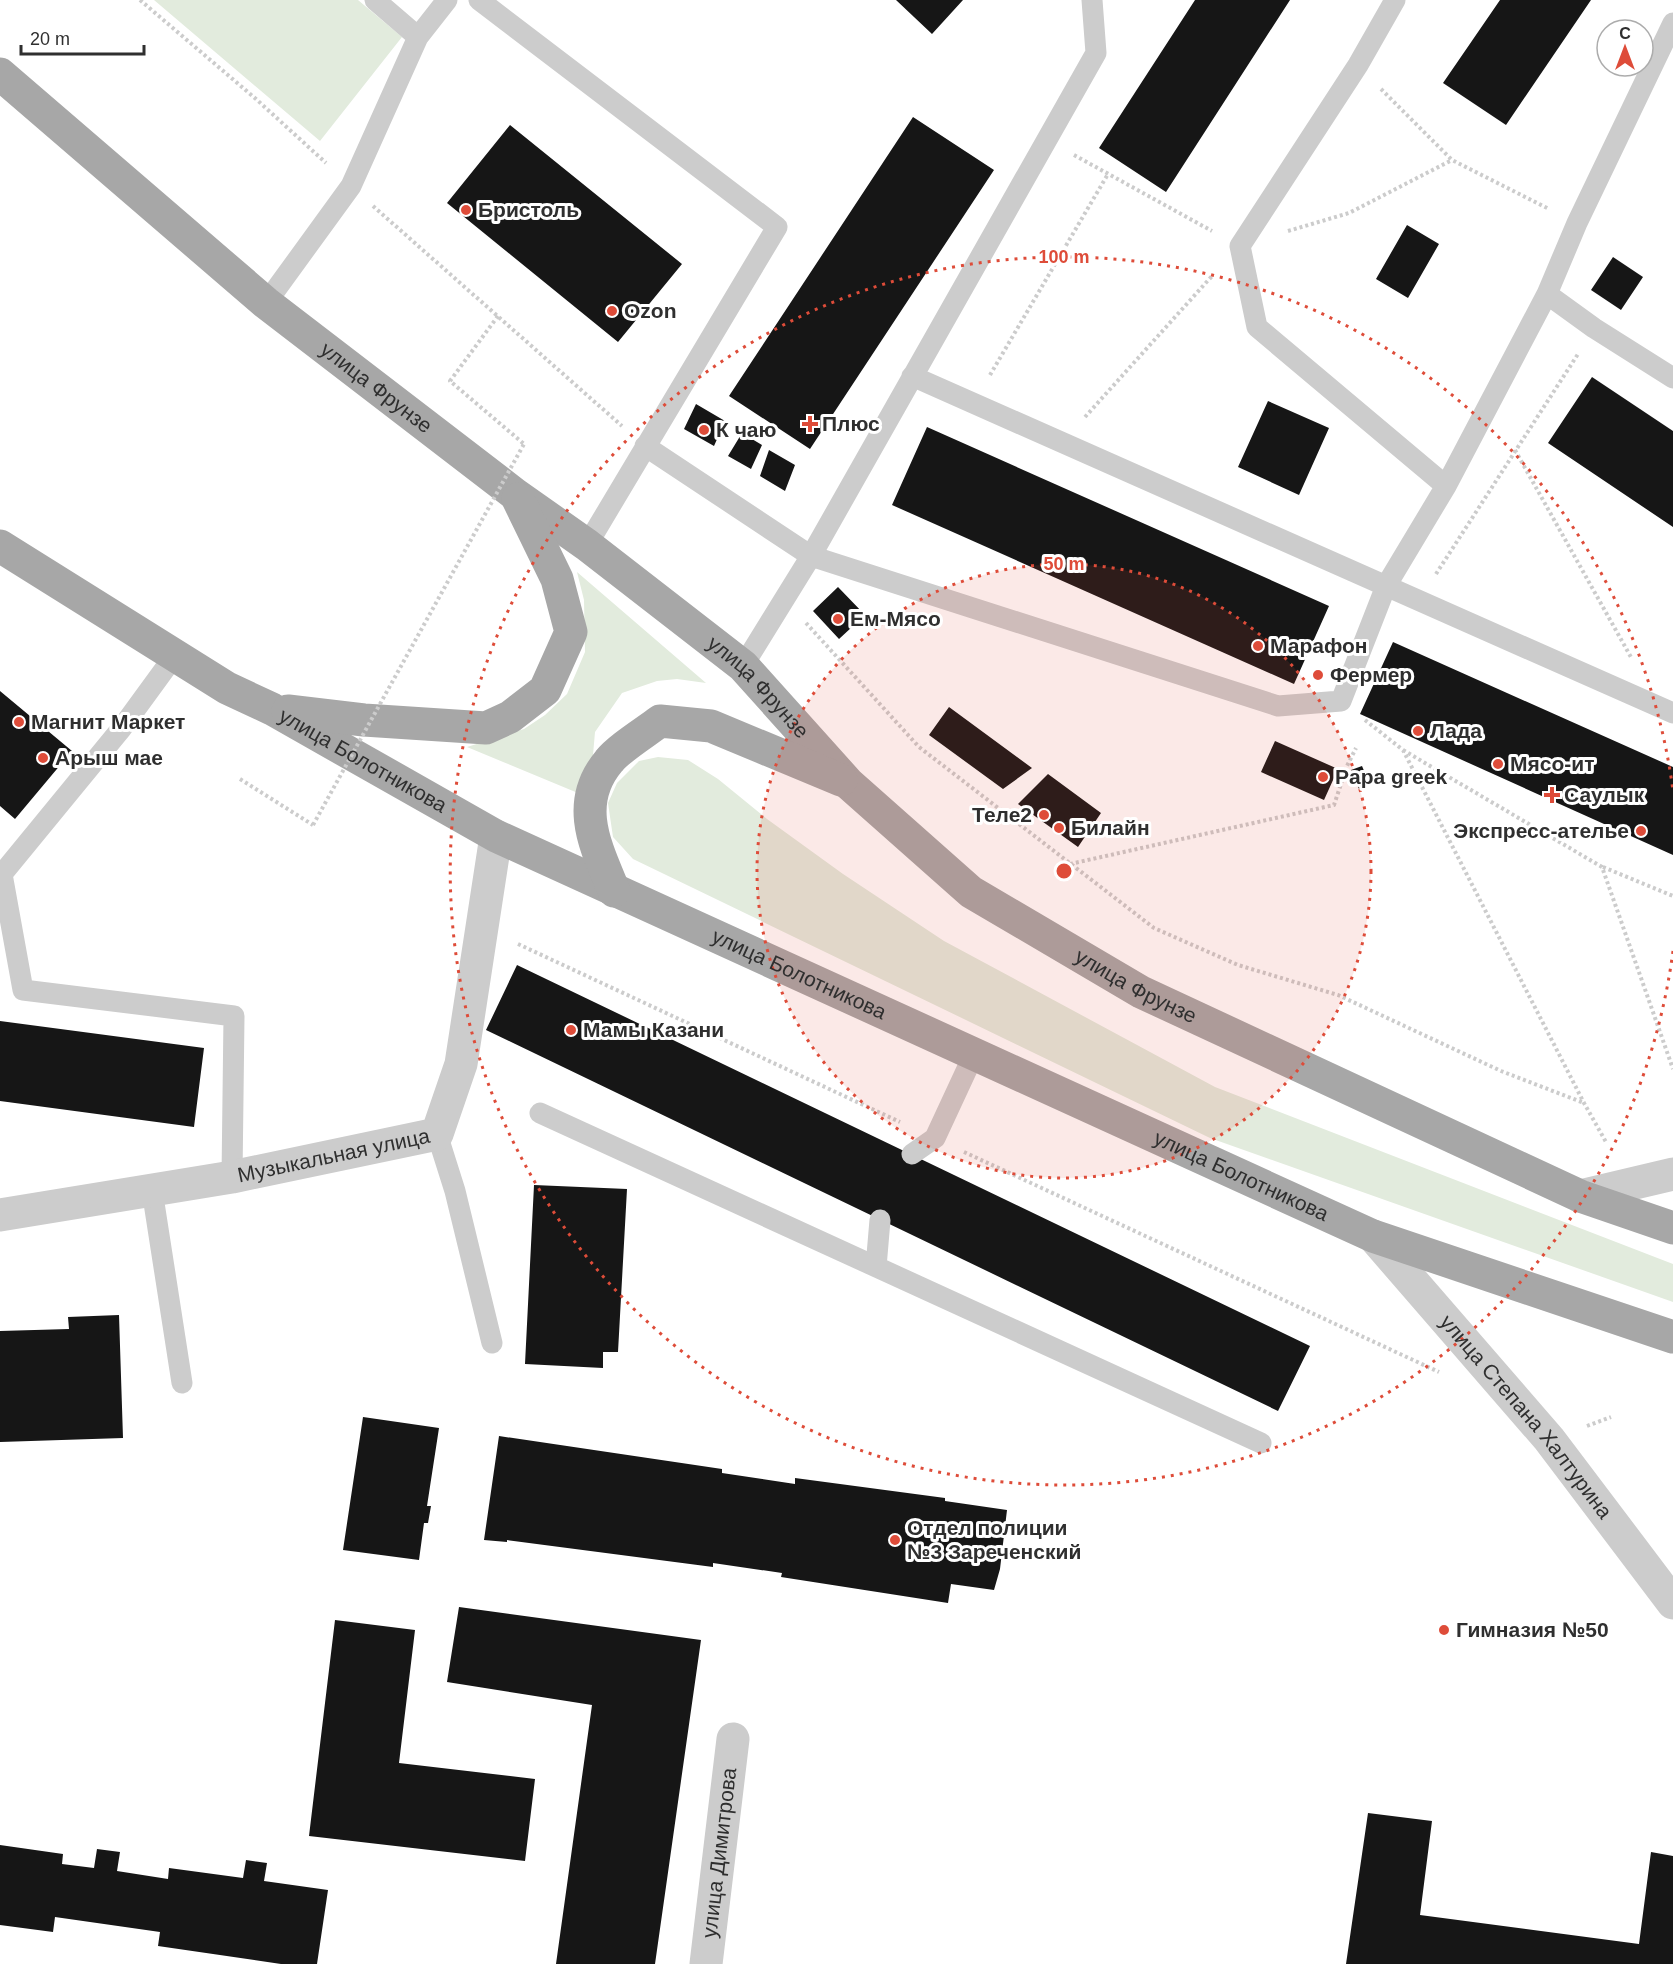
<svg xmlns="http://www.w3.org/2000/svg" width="1673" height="1964" font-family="Arial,sans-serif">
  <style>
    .green { fill: #e2ebdd }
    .building { fill: #161616 }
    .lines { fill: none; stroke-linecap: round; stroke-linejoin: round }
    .path { stroke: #ccc; stroke-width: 4; stroke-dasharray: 3 3; stroke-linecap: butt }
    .service { stroke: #ccc; stroke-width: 21 }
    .minor { stroke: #ccc; stroke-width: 33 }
    .tertiary { stroke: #ccc; stroke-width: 33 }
    .primary { stroke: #a7a7a7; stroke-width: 33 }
    .path-bridge { stroke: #ccc; stroke-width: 4; stroke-dasharray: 3 3; stroke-linecap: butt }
    .ring { fill: none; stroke: #de4c39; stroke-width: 3; stroke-dasharray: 3 6 }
    .poi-dot { fill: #de4c39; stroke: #fff; stroke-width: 2 }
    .labels { text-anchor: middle; stroke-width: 6; stroke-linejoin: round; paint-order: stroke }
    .poi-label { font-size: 21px; font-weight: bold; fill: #2f2f2f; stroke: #fff; text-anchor: start }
    .street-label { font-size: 21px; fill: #2f2f2f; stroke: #fff }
    .centre { fill: #de4c39; stroke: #fff; stroke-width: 3 }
    .ring-label { font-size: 18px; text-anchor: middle; font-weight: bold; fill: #de4c39; stroke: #fff; stroke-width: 6; stroke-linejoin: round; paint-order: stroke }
  </style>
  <rect width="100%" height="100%" fill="#fff"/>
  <path class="green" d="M154 0H358L402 37 320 141Z
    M577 572 706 683 677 679 657 681 622 693 595 732 593 755 594 771 602 803 467 747 524 729 545 715 567 694 585 652 584 600Z
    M658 757 688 760 718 779 767 819 843 874 944 941 1215 1087 1673 1264V1302L1210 1138 633 859 613 837 608 803 617 783 639 761Z"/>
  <path class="building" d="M896 0H963L932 34Z
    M1195 0H1290L1166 192 1099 148Z
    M1500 0H1591L1506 125 1443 83Z
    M913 117 994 170 810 449 729 396Z
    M510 125 682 264 618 342 447 203Z
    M1407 225 1439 244 1408 298 1376 279Z
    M1613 257 1643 277 1621 310 1591 290Z
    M1592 377 1673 431V527L1548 443Z
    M1268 401 1329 428 1299 495 1238 467Z
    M696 404 725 421 714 446 684 429Z
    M927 427 1329 606 1294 684 892 505Z
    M742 433 762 445 751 469 728 456Z
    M769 450 795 465 785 491 760 476Z
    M838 587 865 615 839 639 813 611Z
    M1393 642 1673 767V855L1360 714Z
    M0 691 72 751 15 819 0 806Z
    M949 707 1032 768 1003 789 929 735Z
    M1275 741 1338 769 1324 800 1261 772Z
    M1362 766 1370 785 1359 789 1351 770Z
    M1048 774 1101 813 1078 847 1018 804Z
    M517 965 1310 1346 1278 1411 486 1030Z
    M0 1021 204 1048 194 1127 0 1101Z
    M534 1185 627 1189 618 1352H603V1368L525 1364Z
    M119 1315 123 1438 0 1442V1331L69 1329 68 1317Z
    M363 1417 439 1428 427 1506H431L428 1523H424L419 1560 343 1550Z
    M499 1436 722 1469V1473L795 1484V1478L945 1498V1501L1007 1510 1000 1569 994 1590 951 1584 948 1603 781 1577 782 1573 713 1563V1567L507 1540V1542L484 1540Z
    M459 1607 701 1640 655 1964H556L592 1705 447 1682Z
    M335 1620 415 1630 399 1763 535 1779 525 1861 309 1836Z
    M1368 1813 1432 1821 1420 1915 1639 1944 1651 1852 1673 1856V1964H1346Z
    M0 1845 63 1854 62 1864 94 1868 97 1849 120 1852 117 1871 168 1879 169 1868 243 1878 246 1860 267 1863 264 1881 328 1890 317 1964H281L158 1946 160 1932 55 1917 53 1932 0 1925Z"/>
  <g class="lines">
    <path class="path" d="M140 0 256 99 326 163
      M1381 89 1452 160 1549 209
      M1074 155 1212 231
      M373 206 622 426
      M1288 231 1349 213 1452 160
      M498 316 450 381 524 444
      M990 375 1108 174
      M1085 417 1212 276
      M1515 450 1632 659
      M1436 574 1578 354
      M806 623 919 747 1154 928 1238 965 1338 995 1501 1071 1584 1103
      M1365 720 1403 750 1584 1103 1606 1142
      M1403 750 1602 867 1673 1069
      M240 779 313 825
      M1070 864 1334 805 1347 766 1356 748
      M1603 867 1673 896
      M518 944 900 1122
      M964 1152 1439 1372
      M1587 1426 1611 1417"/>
    <path class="service" d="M375 0 418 37
      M479 0 777 227 587 545
      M1395 0 1358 65 1240 246 1257 327 1446 486
      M1547 294 1577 223 1673 23
      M266 303 351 186 418 37 447 0
      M912 376 1673 713
      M645 446 811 556 1278 706 1341 701 1386 586 1446 486 1547 294 1594 328 1673 378
      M743 666 811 556 1096 53 1092 0
      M0 872 2 874 121 729 175 655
      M2 874 23 990 234 1016 232 1177
      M540 1113 1261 1443
      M437 1134 455 1191 492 1343
      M912 1154 935 1138 974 1054
      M152 1190 182 1383
      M876 1267 880 1220"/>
    <g class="minor">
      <path d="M1580 1196 1673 1174"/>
      <path id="s1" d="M0 1215 232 1177 437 1134 461 1064 496 836"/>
      <path id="s2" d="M706 1964 733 1739"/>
    </g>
    <path class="tertiary" id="s3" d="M1373 1236 1549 1439 1673 1603"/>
    <g class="primary">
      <path id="s4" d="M0 74 266 303 516 495 587 545 743 666 848 783 971 892 1141 992 1580 1196 1673 1228"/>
      <path id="s5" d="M0 546 227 688 272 709 496 836 1373 1236 1673 1337"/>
      <path d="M288 711 364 720 486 728 510 717 545 690 571 632 557 579 518 499"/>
      <path d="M614 891C596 847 573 804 609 761 618 749 647 731 660 721L711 726 841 780"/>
    </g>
    <path class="path-bridge" d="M313 825 524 444"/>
  </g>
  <circle cx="1064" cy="871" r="307" fill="#de4c39" fill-opacity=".12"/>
  <g class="ring">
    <circle cx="1064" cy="871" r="307"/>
    <path d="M1673 951A614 614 0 1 1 1673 791"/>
  </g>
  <g class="poi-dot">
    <circle cx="466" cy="210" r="6"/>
    <circle cx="612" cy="311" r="6"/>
    <path d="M807 415h6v6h6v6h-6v6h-6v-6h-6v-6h6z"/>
    <circle cx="704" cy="430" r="6"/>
    <circle cx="838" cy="619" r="6"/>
    <circle cx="1258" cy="646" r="6"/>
    <circle cx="1318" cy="675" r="6"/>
    <circle cx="19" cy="722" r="6"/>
    <circle cx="1418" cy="731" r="6"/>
    <circle cx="43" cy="758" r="6"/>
    <circle cx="1498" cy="764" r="6"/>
    <circle cx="1323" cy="777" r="6"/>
    <path d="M1549 786h6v6h6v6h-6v6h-6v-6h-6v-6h6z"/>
    <circle cx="1044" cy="815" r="6"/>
    <circle cx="1059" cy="828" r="6"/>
    <circle cx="1641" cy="831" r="6"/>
    <circle cx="571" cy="1030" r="6"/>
    <circle cx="895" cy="1540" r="6"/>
    <circle cx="1444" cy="1630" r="6"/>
  </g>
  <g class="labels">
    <g class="poi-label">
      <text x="478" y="217">Бристоль</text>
      <text x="624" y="318">Ozon</text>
      <text x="822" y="431">Плюс</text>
      <text x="716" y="437">К чаю</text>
      <text x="850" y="626">Ем-Мясо</text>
      <text x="1270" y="653">Марафон</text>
      <text x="1330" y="682">Фермер</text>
      <text x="31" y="729">Магнит Маркет</text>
      <text x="1430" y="738">Лада</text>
      <text x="55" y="765">Арыш мае</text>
      <text x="1510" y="771">Мясо-ит</text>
      <text x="1335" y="784">Papa greek</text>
      <text x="1564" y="802">Саулык</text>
      <text x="1032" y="822" text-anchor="end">Теле2</text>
      <text x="1071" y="835">Билайн</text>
      <text x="1629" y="838" text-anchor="end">Экспресс-ателье</text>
      <text x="583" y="1037">Мамы Казани</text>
      <text x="907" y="1535">Отдел полиции<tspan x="907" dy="24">№3 Зареченский</tspan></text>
      <text x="1456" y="1637">Гимназия №50</text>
    </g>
    <g class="street-label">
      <text dy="7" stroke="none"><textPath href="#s4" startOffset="490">улица Фрунзе</textPath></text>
      <text dy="7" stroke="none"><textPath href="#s4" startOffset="976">улица Фрунзе</textPath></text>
      <text dy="7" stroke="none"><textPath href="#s5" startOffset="422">улица Болотникова</textPath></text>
      <text dy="7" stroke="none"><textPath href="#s5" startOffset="908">улица Болотникова</textPath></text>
      <text dy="7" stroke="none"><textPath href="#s4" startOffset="1462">улица Фрунзе</textPath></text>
      <text dy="7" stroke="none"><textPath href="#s1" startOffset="339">Музыкальная улица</textPath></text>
      <text dy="7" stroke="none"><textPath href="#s5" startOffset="1394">улица Болотникова</textPath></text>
      <text dy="7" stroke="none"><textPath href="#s3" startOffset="237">улица Степана Халтурина</textPath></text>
      <text dy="7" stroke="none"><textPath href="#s2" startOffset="112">улица Димитрова</textPath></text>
    </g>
  </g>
  <circle cx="1064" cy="871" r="9" class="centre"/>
  <g class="ring-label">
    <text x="1064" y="263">100 m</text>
    <text x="1064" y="570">50 m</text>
  </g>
  <g transform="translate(1625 48)"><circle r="28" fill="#ffffff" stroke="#acacac" stroke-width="1.5"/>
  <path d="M0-4.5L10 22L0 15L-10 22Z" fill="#de4c39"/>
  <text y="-9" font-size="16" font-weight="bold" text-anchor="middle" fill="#2f2f2f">С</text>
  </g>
  <path d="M21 45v9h123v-9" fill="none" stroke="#2f2f2f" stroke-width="3"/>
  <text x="30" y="45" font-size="18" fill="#2f2f2f" stroke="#ffffff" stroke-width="4.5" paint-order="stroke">20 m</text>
</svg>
